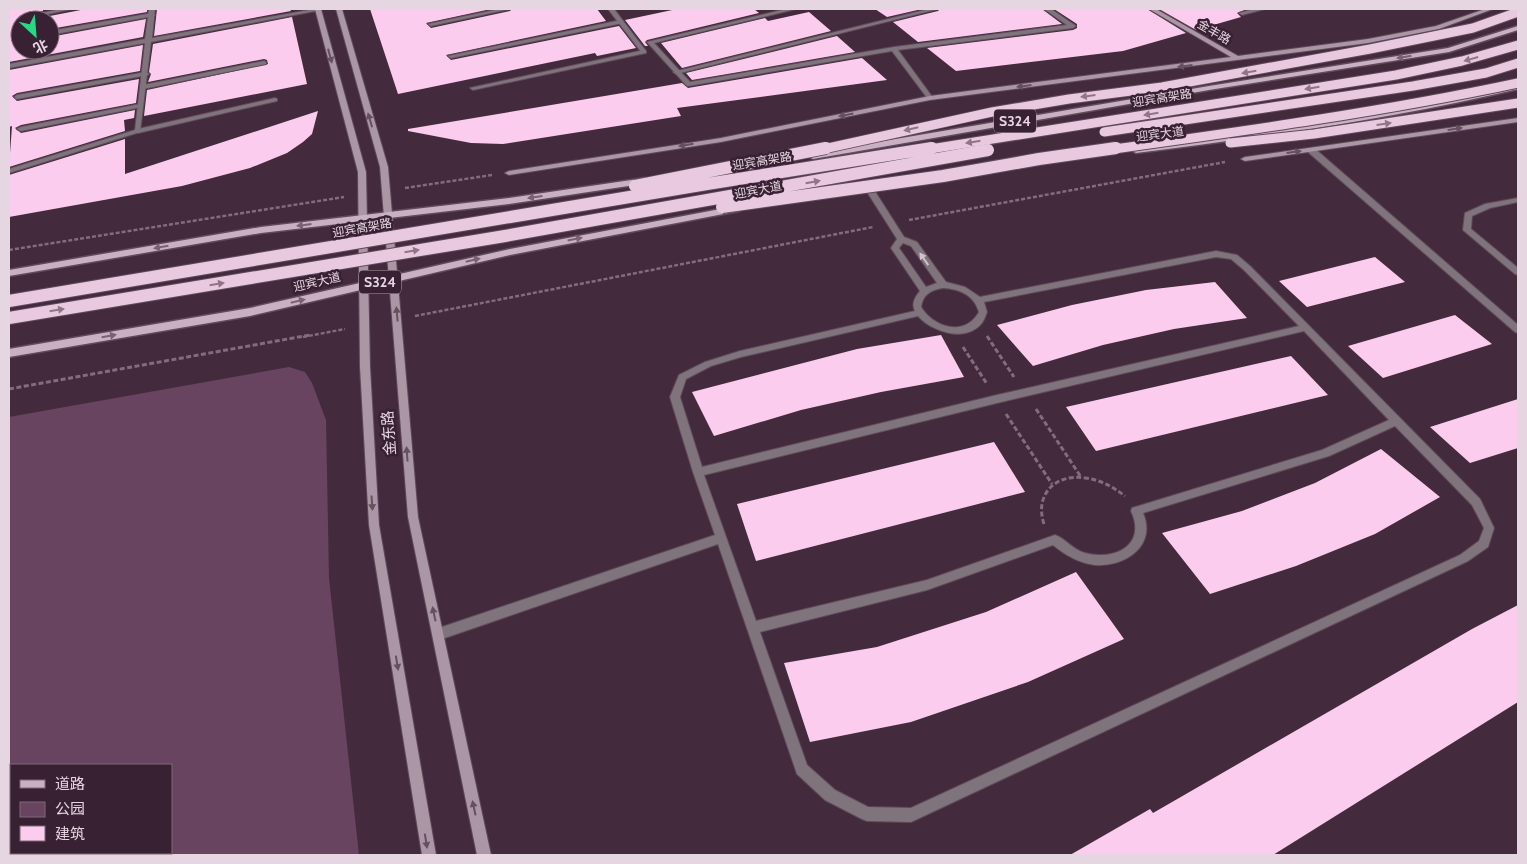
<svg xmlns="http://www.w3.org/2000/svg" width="1527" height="864" font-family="Cabin,'Noto Sans SC',sans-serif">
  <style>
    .green { fill: #694460; fill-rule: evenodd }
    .building { fill: #fcccef }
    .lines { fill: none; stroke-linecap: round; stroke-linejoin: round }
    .lane-casing { stroke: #604a5b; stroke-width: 2 }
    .street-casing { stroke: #604a5b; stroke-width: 2 }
    .secondary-casing { stroke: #604a5b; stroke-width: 2 }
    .primary-casing { stroke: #604a5b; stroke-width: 3 }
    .path-far1 { stroke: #826d7c; stroke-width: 2.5; stroke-dasharray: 4 2; stroke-linecap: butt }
    .path { stroke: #826d7c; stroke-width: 3; stroke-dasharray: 5 2.5; stroke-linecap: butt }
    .lane { fill: #7f737c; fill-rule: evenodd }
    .street { fill: #7f737c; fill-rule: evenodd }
    .secondary { fill: #aa96a4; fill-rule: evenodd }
    .primary { fill: #cab0c3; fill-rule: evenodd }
    .highway-bridge-far1-casing { stroke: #604a5b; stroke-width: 11; stroke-linecap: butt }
    .highway-bridge-casing { stroke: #604a5b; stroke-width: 14; stroke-linecap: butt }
    .highway-bridge-far1 { stroke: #e8c9df; stroke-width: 9 }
    .highway-bridge { stroke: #e8c9df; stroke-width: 12 }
    .oneway { fill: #665060 }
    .oneway2 { fill: #7a6173 }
    .oneway3 { fill: #907588 }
    .oneway4 { fill: #d1c2ce }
    .labels { text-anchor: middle; stroke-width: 5; stroke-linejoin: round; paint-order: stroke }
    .far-street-label { font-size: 12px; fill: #e6d6e2; stroke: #382132 }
    .shield { fill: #382132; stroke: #b2a0ad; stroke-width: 1 }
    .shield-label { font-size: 14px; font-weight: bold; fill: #e6d6e2 }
    .street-label { font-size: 15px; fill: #e6d6e2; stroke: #382132 }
  </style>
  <rect width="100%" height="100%" fill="#432b3d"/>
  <path class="green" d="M289 367 305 372 312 383 326 420 329 578 359 855H9V417ZM11 765H171V853H11Z"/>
  <path class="building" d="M9 9H43V11L20 16 23 20H20V50H50V37L146 19 143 37 9 62Z
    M86 9H147V12L50 29V20H29Z
    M157 9H290L291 11 154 36Z
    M370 9H491L426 23 431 28 510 11 512 9H597L606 21 446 55 451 60 619 26 636 48 597 56 595 53 398 94Z
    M677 9H754L759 13 647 40 645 42 648 46H645L625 20Z
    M875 9H922L887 17Z
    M940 9H1042L1062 24 918 42 893 22 938 11Z
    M1054 9H1147L1186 33 1123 51 956 71 927 48 1073 30 1077 28V24Z
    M1159 9H1247L1237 13 1241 17 1248 15 1196 30Z
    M809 12 831 31 682 68 661 43 765 18 768 21Z
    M292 17 307 84 144 116 147 90 268 64 267 60 264 59 148 82 151 74 149 72 153 44Z
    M837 36 855 52 692 80 686 73Z
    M143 45 140 71 17 93 12 96 17 101 139 79 136 103 21 125 15 128 21 133 135 110 134 118 124 120 125 131 9 167 12 126 9 127V70Z
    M862 58 887 80 677 108 681 116 503 144 471 143 408 131V129L682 83 688 88Z
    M318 111 312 134 303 142 287 153 250 168 182 186 9 217V175L125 139V174Z
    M1375 257 1405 282 1307 307 1279 281Z
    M1215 282 1247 318 1174 329 1103 345 1033 366 997 325 1072 305 1146 290Z
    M1455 315 1492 344 1383 378 1348 346Z
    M941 335 964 377 881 392 801 410 714 436 692 392 857 349Z
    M1291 356 1328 395 1096 451 1066 407Z
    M1518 399V448L1470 463 1430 427Z
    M994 442 1025 492 756 561 737 504Z
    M1381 449 1440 497 1375 534 1296 566 1210 594 1162 533 1242 511 1315 483Z
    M1076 572 1124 639 1028 682 911 722 810 742 784 663 877 647 986 612Z
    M1518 605V702L1273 855H1070L1150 809 1153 813 1472 629Z"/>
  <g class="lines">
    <g class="lane-casing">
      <path id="lane" d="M61 9H72L25 19 22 17Z
        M499 9H510L431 26 428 24Z
        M929 9H938L676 74 673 72Z
        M1254 9H1265L1242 15 1239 13Z
        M152 13 155 15 154 16 50 35V31Z
        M621 20 623 21V23L451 58 448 56Z
        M644 50 646 51V53L473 90 470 88Z
        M264 61 266 62V64L143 89 140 87 143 85Z
        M146 72 149 74 148 75 17 99 14 97 17 95Z
        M275 98 277 99V101L138 133 134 131 138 129Z
        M140 104 142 105V107L21 131 17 129 21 127Z"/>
    </g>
    <g class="street-casing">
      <path id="street" d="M149 9H155L152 38 315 9 321 10 151 42 140 132 9 173V169L135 130 145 43 9 68V64L145 39Z
        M608 9H614L646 51V53H642Z
        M786 9H796L654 43 690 82 894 47 1067 25 1044 9H1051L1076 26 1073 28 898 50 933 98 930 100 928 99 892 51 688 86 686 85 647 42Z
        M1308 148H1314L1518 325V333L1515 332 1308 152Z
        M863 182H869L904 237 917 242 946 282 965 287 980 297 1216 251 1237 255 1250 266 1480 499 1494 528 1488 547 1468 561 911 822 867 821 862 819 825 800 797 774 718 544 439 640 435 638 433 634 435 630 439 628 715 535 693 472 670 397 679 375 705 362 740 351 915 311C911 304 915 297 920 291L891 248 897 239 862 184ZM903 243 911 246 937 283 926 287 899 248ZM1216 257 1231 259 1244 270 1299 326 997 395 702 467 680 397 686 379 711 366 741 357 918 316C932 332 966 343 982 323 984 320 986 315 987 312L984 302ZM943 288C960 289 974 295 979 312 965 337 934 328 921 307 923 294 931 290 943 288ZM1304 331 1389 420 1322 450 1132 508 1131 511C1147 545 1115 561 1085 553 1073 550 1066 539 1055 535L927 580 756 621 704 475 997 403ZM1395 426 1472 505 1484 528 1479 541 1460 555 911 808 868 807 835 790 807 765 760 632 927 590 1053 545C1065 555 1079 563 1095 565 1125 567 1157 546 1143 513L1329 456Z
        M1518 198V202L1490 208 1472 216 1471 229 1518 268V275L1515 274 1463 230 1465 213 1485 204Z"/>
    </g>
    <g class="secondary-casing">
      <path id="secondary" d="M315 9H321L366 172 370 367 379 525 436 855H422L369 525 360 367 358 172Z
        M336 9H342L388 167 418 517 491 855H477L408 517 380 167Z
        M1149 9H1156L1238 56 1368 39 1436 26 1485 9H1493L1439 29 1368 43 930 100 721 142 509 175 505 173 509 171 721 138 930 96 1231 57Z
        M1518 118V122L1245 161 1241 159 1245 157Z"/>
    </g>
    <g class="primary-casing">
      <path id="primary" d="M1518 26V30L1449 52 1209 90 813 159 808 156 813 153 1209 86 1448 48Z
        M1518 85V89C1392 119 1264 137 1136 153L1131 150 1136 147C1264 132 1392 114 1518 85Z
        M645 178 650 181 648 183 509 204 261 233 9 276V270L261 227 509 198Z
        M736 206 741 209 739 211 510 255 250 316 9 357V349L250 308 510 249Z"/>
    </g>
    <path class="path-far1" d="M405 188 492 175
      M909 220 1225 162
      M9 250 344 197
      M415 316 873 227
      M303 337 345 329"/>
    <path class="path" d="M987 336 1014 377
      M963 347 987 384
      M9 389 310 335
      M1036 409 1081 477
      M1006 414 1052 484
      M1044 524C1034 494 1056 473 1086 478 1101 480 1113 487 1125 496"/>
    <use href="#lane" class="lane"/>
    <use href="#street" class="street"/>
    <use href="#secondary" class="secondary"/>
    <use href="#primary" class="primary"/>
    <g class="highway-bridge-far1-casing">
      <path id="highway-bridge-far1" d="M1104 132 1413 86 1486 73 1518 63
        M1230 143 1314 134 1518 103
        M819 150 992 112 1069 99 1162 87 1370 49 1473 28 1518 12
        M924 150 1396 75 1462 61 1518 45
        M1107 150C1244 131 1382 112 1518 83"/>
    </g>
    <g class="highway-bridge-casing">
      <path id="highway-bridge" d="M635 186 826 148
        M722 207 943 176 1039 159 1116 148
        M9 301 707 184 932 148
        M9 318 505 236 988 150"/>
    </g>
    <use href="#highway-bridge-far1" class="highway-bridge-far1"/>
    <use href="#highway-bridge" class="highway-bridge"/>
  </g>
  <defs><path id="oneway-solid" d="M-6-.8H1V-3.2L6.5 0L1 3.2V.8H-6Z" transform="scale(1.25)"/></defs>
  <g class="oneway">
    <use href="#oneway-solid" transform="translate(330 56) rotate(75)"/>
    <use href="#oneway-solid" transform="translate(1185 66) rotate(173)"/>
    <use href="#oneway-solid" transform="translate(1024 86) rotate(173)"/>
    <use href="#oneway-solid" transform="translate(846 115) rotate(169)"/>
    <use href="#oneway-solid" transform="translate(370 120) rotate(-106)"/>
    <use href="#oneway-solid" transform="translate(1455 129) rotate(-8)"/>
    <use href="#oneway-solid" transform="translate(686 145) rotate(171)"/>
    <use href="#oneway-solid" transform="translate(1294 152) rotate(-7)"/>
    <use href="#oneway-solid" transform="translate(397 314) rotate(-95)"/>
    <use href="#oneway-solid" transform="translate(407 454) rotate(-94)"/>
    <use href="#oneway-solid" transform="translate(372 503) rotate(86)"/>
    <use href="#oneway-solid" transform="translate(434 614) rotate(-102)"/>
    <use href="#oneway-solid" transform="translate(397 663) rotate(81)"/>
    <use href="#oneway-solid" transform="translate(474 808) rotate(-102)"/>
    <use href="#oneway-solid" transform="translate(426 841) rotate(81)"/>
  </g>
  <g class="oneway2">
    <use href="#oneway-solid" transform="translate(1404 57) rotate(171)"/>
    <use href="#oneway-solid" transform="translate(535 197) rotate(172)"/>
    <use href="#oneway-solid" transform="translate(304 225) rotate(173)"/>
    <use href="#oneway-solid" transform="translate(575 239) rotate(-11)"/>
    <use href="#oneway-solid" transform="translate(161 247) rotate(170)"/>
    <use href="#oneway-solid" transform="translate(473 260) rotate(-13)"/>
    <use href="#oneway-solid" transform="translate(298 301) rotate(-13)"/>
    <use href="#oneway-solid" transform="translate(109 336) rotate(-10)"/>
  </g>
  <g class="oneway3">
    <use href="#oneway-solid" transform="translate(1471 59) rotate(164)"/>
    <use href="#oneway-solid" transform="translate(1249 72) rotate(170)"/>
    <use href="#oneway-solid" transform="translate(1312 88) rotate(171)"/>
    <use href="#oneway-solid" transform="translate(1088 96) rotate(173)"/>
    <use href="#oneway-solid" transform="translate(1151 114) rotate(171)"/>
    <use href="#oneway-solid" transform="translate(1384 124) rotate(-8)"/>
    <use href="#oneway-solid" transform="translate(911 129) rotate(167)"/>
    <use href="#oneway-solid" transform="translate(973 142) rotate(171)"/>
    <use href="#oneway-solid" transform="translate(813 182) rotate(-10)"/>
    <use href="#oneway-solid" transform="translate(412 251) rotate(-9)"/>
    <use href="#oneway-solid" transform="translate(217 284) rotate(-9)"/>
    <use href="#oneway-solid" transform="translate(57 310) rotate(-9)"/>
  </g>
  <use class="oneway4" href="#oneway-solid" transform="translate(924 259) rotate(-125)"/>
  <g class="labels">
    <g class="far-street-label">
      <text transform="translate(1214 32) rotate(30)" y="4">金丰路</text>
      <text transform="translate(1162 98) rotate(-9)" y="4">迎宾高架路</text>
      <text transform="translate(1160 134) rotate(-7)" y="4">迎宾大道</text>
      <text transform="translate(762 161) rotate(-9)" y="4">迎宾高架路</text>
      <text transform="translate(758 190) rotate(-11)" y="4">迎宾大道</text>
      <text transform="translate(362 228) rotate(-10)" y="4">迎宾高架路</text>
      <text transform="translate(317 282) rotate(-13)" y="4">迎宾大道</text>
    </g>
    <g class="shield">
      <rect x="994" y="109.5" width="42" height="23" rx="4"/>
      <rect x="359" y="270.5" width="42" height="23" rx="4"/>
    </g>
    <g class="shield-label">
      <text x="1015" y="126">S324</text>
      <text x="380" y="287">S324</text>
    </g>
    <g class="street-label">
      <text transform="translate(389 433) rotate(-94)" y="5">金东路</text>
    </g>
  </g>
  <rect width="1527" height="864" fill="none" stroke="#e6d6e2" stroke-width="20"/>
  <rect x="10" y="764" width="162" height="90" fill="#382132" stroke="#7e6978"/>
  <rect x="20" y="780" width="25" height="8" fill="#cab0c3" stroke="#7e6978"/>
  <text x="55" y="789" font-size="15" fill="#e6d6e2">道路</text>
  <rect x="20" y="802" width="25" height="15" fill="#694460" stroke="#7e6978"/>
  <text x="55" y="814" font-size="15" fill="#e6d6e2">公园</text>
  <rect x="20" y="826" width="25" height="15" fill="#fcccef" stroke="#7e6978"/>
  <text x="55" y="839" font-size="15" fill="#e6d6e2">建筑</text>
  <g transform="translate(35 35) rotate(154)"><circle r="24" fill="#382132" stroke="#7e6978"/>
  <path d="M0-4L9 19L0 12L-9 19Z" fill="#29d885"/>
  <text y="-8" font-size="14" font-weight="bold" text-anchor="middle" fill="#e6d6e2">北</text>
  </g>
</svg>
